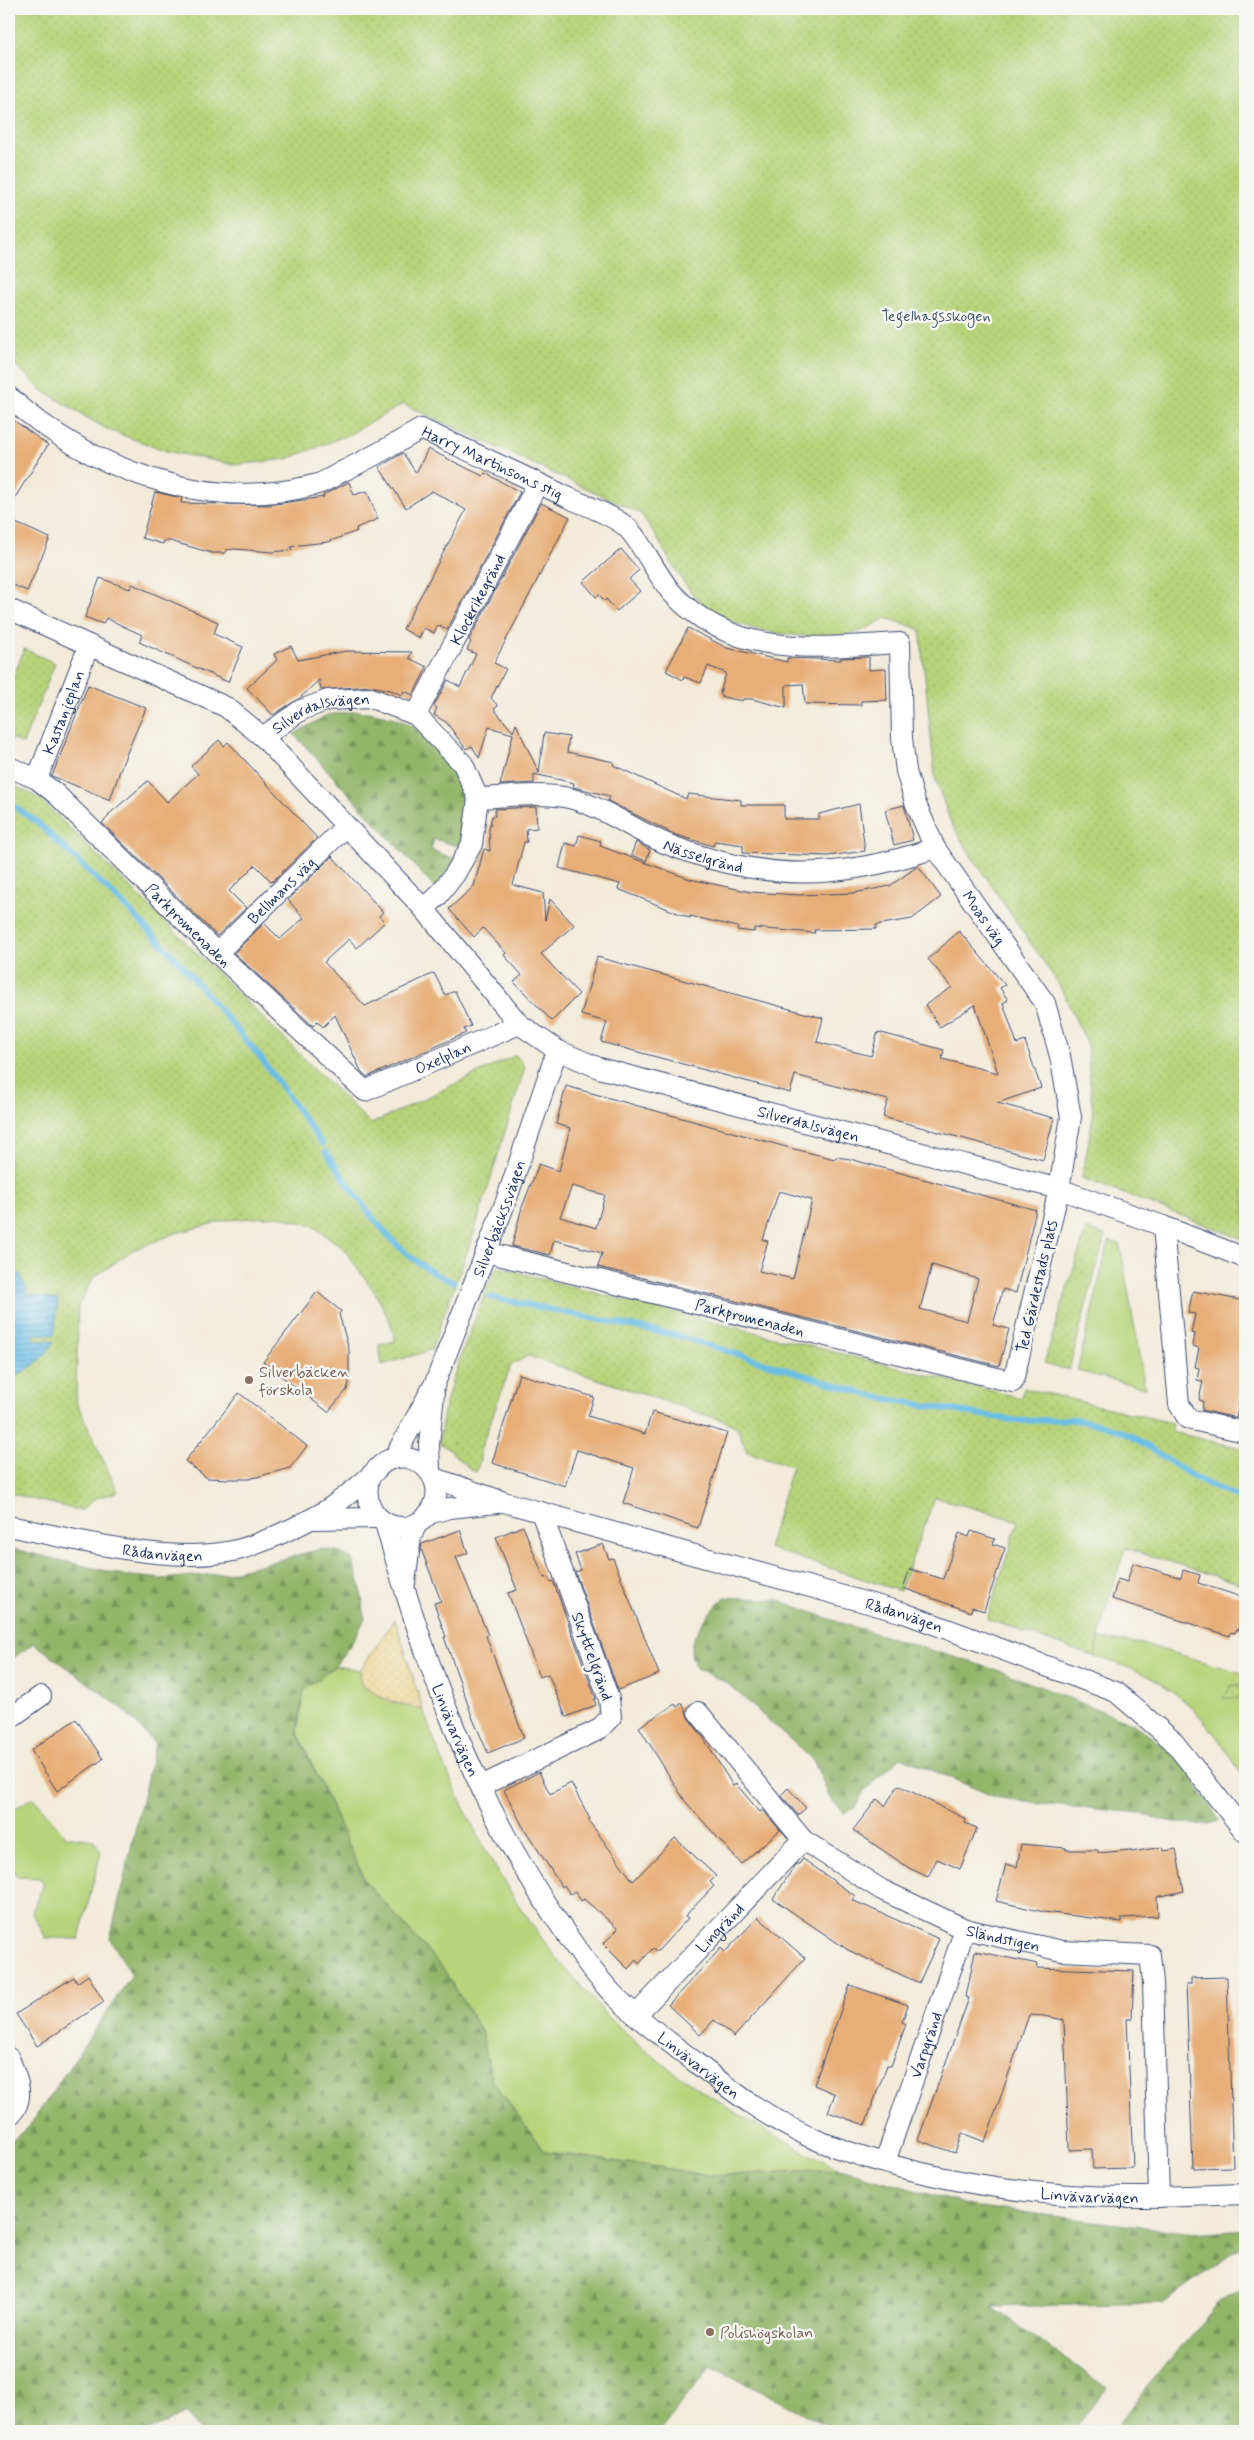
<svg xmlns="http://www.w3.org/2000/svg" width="1254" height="2440" font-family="Mynerve,sans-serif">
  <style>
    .green { fill: #b8d379; stroke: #6a816c }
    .forest { fill: url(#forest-firs); stroke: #567264 }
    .sand { fill: url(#sand-dots); stroke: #84847e }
    .park { fill: url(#park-dots); stroke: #6a816c }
    .water { fill: url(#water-rules); stroke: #4276a2 }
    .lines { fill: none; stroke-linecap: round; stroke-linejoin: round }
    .stream { stroke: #6abee6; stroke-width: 6 }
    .building { fill: #e7ae77; fill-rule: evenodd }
    .minor-casing { stroke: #3b4b71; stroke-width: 22 }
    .minor { stroke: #fff; stroke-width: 20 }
    .education-dot { fill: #8d6e63; stroke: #f6f6f2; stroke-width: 2 }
    .labels { text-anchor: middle; stroke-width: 5; stroke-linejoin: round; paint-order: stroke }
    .park-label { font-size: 16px; fill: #425865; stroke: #f6f6f2 }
    .street-label { font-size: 16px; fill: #1b2f5e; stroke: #f6f6f2 }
    .education-label { font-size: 16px; fill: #785e54; stroke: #f6f6f2; text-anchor: start }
  </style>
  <defs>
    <pattern id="forest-firs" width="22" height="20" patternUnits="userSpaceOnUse" patternTransform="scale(1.25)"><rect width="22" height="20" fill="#92b569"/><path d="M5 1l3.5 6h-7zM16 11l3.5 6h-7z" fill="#76945a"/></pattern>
    <pattern id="sand-dots" width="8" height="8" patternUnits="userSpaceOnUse" patternTransform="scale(1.25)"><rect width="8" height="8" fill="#eeda9e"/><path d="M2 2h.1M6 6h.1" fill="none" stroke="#ccbb8a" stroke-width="1.8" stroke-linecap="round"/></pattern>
    <pattern id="park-dots" width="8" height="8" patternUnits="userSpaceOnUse" patternTransform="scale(1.25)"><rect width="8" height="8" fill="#b8d379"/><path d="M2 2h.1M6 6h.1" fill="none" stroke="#9eb56b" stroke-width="1.8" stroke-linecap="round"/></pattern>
    <pattern id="water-rules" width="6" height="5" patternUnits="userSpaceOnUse" patternTransform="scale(1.25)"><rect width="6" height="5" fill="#6abee6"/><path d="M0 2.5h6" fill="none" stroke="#569bbe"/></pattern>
  </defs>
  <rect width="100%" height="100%" fill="#f6f6f2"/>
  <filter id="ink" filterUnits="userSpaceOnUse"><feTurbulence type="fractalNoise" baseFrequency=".02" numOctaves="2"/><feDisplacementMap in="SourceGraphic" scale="10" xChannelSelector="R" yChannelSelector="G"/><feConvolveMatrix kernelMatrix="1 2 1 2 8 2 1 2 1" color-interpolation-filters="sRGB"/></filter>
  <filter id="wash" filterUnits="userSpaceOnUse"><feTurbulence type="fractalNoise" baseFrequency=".0096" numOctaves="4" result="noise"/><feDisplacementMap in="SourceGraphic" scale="20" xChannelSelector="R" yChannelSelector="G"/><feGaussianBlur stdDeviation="1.12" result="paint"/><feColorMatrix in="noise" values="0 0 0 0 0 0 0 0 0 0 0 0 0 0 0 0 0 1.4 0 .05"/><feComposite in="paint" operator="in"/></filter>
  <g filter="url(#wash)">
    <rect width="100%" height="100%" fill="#f2ebda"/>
    <path class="green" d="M1109 1241 1120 1244 1145 1388 1077 1371Z
      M1099 1639 1143 1644 1245 1674V1780C1205 1713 1173 1677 1095 1657Z
      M335 1666 360 1670 361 1685 389 1701 423 1710C460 1813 512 1911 587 1993 601 2009 615 2025 632 2039 695 2091 766 2133 840 2169L709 2176 658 2167 545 2152 492 2080 481 2031 442 1967 365 1881 297 1731 304 1690Z
      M33 1797 65 1836 94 1840 101 1852 79 1939 46 1938 32 1912 43 1884 40 1878 17 1877 9 1860V1813Z"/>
    <path class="forest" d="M358 711C434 717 480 770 460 847L434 839 431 850 456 859 435 888 294 734 327 715Z
      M9 1548 123 1575 162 1579 228 1573 321 1549 337 1551 353 1560 361 1589 365 1619 353 1641 335 1666 304 1690 297 1732 365 1881 442 1967 481 2031 492 2080 545 2152 658 2167 709 2176 840 2169 971 2206 1193 2233 1245 2229V2244L1164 2303 992 2307 1107 2388 1073 2431H838L711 2366 660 2431H200L187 2413 149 2431H9V2143L28 2128 132 1975 110 1939 155 1744 123 1709 34 1643 9 1661Z
      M725 1597 778 1600 838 1622 1000 1671 1132 1723 1180 1758 1219 1820C1210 1830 1152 1820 1141 1813L1039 1804 995 1797 901 1757 864 1791 855 1808 844 1813 830 1798 813 1760 727 1683 696 1668C694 1663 691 1657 691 1652 690 1634 713 1609 725 1597Z
      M1245 2286V2431H1114L1146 2388 1222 2300Z"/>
    <path class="sand" d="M395 1619 423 1710 389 1701 361 1685 360 1670Z"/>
    <path class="park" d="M9 9H1245V1240L1082 1178 1093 1116 1087 1043 1058 983 974 860 951 823 935 778 920 629 886 618C876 623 865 631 855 633 820 641 761 634 728 620 717 616 699 602 692 593 671 568 660 538 640 513L403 404 348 435 287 459 235 465 167 451 108 430 43 391 10 360Z
      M24 649 55 663 23 744 9 737V689Z
      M9 783 39 798 371 1124 516 1055 525 1067 473 1236 431 1350 382 1365 379 1345 395 1341 391 1324 376 1294 343 1248 313 1226 279 1216 227 1220 176 1233 133 1250 93 1278 78 1307 76 1401 118 1492 96 1498 81 1511 9 1493Z
      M1086 1229 1105 1235 1069 1370 1044 1363Z
      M495 1268H503L571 1287 1021 1398 1024 1388 1172 1423V1432L1245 1449V1585L1125 1548 1104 1615 1095 1657 987 1619 1018 1521 935 1497 900 1591 768 1548 792 1466 747 1452 737 1427 724 1421 528 1356 511 1365 480 1451V1460L476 1472C461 1465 454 1451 439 1443 445 1383 474 1325 495 1268Z
      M1245 1683V1700L1224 1697 1231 1686Z"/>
    <path class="water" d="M9 1268 20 1274 29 1295 58 1300 54 1335 34 1334V1340L54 1342C44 1360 28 1371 9 1378Z"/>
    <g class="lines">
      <path class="stream" d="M9 803 37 822 128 909 180 963 260 1057 322 1144
        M326 1152C360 1201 394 1259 453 1282
        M490 1297 679 1336 875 1397 1018 1421 1075 1419 1105 1426 1130 1435 1195 1478 1245 1501"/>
    </g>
    <g id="blocks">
      <path class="building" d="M9 417 48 445 9 507Z
        M428 449 483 476 485 473 520 492 447 630 438 625 434 633 424 628 419 638 403 629 466 510 432 491 406 508 379 467 403 453 416 473Z
        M349 482 354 495 367 491 378 519 356 528 357 531 328 542 299 545 291 547 292 550 272 552 235 549 226 550V553H212L170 541H164L163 544 142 538 155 492 182 498 181 503 268 505 324 497 323 495Z
        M541 503 570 517 494 663 506 669 491 698 498 706 494 709 513 732 516 724 539 773 544 733 569 737 567 752 614 762 613 765 686 799 688 794 741 800V805H784V819H819V814L859 804 865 851 828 856 743 853V845L715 841 713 846 676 835 608 801 610 796 573 787 574 783 534 774V783L500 785 513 734 489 727 479 758 472 746 466 749 446 722 434 715 437 708 434 706 448 680 460 687 476 654 467 650 471 642 469 640Z
        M9 520 50 538 27 591 9 583Z
        M621 549 639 570 629 579 640 591 617 611 606 599 605 601 599 595 596 597 583 582Z
        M100 578 130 589 132 584 218 622 214 634 243 647 228 682 139 642 142 635 106 618 103 624 85 617Z
        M688 628 727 648 787 662V658L841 660V658L869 657V670L886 669 887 700 861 701V705L805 704 803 684 786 685V708L752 699H743L742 701 723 697 720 693 726 673 708 666 701 683 684 677 683 680 666 671Z
        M291 646 298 660 346 651 412 652 409 658 427 667 413 695 404 691 402 695 391 690 370 686 321 690 319 680 300 698 273 715 247 688 277 660 274 654Z
        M88 685 146 708 123 762 110 800 52 776Z
        M219 740 224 746 228 742 317 838 272 882 255 865 229 891 246 908 217 936 102 823 109 816 108 815 148 781 167 802 198 774 191 766Z
        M904 805 913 840 894 845 885 810Z
        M536 807 537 828 526 829 527 842H524L513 885 543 893 545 920 550 899 574 925 541 954 579 994 552 1021 514 982 522 975 504 955 506 953 483 928 474 937 449 909 474 886 484 849 490 851 489 829 492 816H495V809Z
        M579 835 601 841 600 846 690 879 751 892 798 895 854 893 890 886 918 866 941 897 912 919 876 925V929L814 930 815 933 754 928V932L737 930 738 927 690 916V918L618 889 620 884 559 868 565 843 576 846Z
        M636 842 650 850 646 861 631 855Z
        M332 856 383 912 379 916 385 922 357 948 349 939 324 962 365 1006 434 973 445 995 455 991 471 1026 464 1029 466 1033 367 1077 361 1071 335 1015 323 1027 317 1021 313 1026 234 953 264 923 280 939 304 918 288 900Z
        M959 931 1005 985 1000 988 1008 1000 1003 1003 1017 1044 1025 1041 1041 1088 997 1103 1054 1118 1043 1160 883 1117 888 1100 795 1075 790 1093 601 1042 607 1022 581 1015 597 957 823 1018 817 1042 871 1056 878 1032 944 1050 942 1059 998 1073 975 1005 940 1027 925 1005 952 987 928 959Z
        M566 1086 790 1148 835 1159 836 1157 850 1159 1036 1210 1016 1293 1003 1289 993 1325 1009 1329 999 1366 598 1267 602 1253 554 1240 550 1255 512 1246 522 1207 539 1164 559 1171 570 1128 556 1124ZM572 1186 605 1195 596 1228 560 1217ZM779 1191 812 1200 793 1279 759 1271 768 1241 763 1240ZM932 1265 978 1279 967 1321 920 1309Z
        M1193 1291 1245 1301V1369L1236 1418 1202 1410 1203 1401 1199 1400 1203 1381 1197 1380 1199 1368 1195 1367 1199 1348 1193 1346 1195 1334 1191 1333 1195 1314 1188 1313Z
        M317 1292 341 1311 339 1314 349 1350V1383L347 1390 328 1412 263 1362Z
        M519 1374 594 1397 588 1416 645 1434 652 1412 727 1433 698 1528 623 1503 634 1468 577 1450 565 1486 492 1463Z
        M239 1393 307 1446 290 1468 249 1479H227L207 1478 185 1461Z
        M523 1526 544 1578 548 1577 550 1582 553 1581 596 1699H594L596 1705 566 1717 548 1674 540 1677 508 1593 517 1590 496 1537Z
        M460 1530 468 1553 456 1557 488 1635 486 1636 524 1738 488 1753 473 1719 444 1637H446L434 1603 441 1601 421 1549 422 1544Z
        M971 1531 995 1539 993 1544 1005 1548 984 1611 972 1607 971 1612 903 1588 910 1569 943 1579 959 1533 969 1537Z
        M603 1544 609 1559 613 1558 659 1674 618 1690 575 1572 581 1570 575 1554Z
        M1133 1563 1181 1578 1183 1570 1200 1575 1198 1583 1245 1598V1631L1237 1629 1235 1633 1231 1632 1230 1636 1112 1599 1118 1579 1127 1582Z
        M682 1703 689 1719 703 1737 733 1786 736 1784 760 1812 763 1810 780 1830 741 1864 685 1801 639 1727 675 1704 677 1707Z
        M76 1719 103 1759 57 1791 31 1750Z
        M539 1772 550 1794 571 1783 590 1819 588 1820 633 1881 675 1838 716 1876 710 1882 714 1886 685 1916 688 1918 657 1952 653 1948 639 1964 636 1960 628 1969 603 1944 618 1929 584 1899 581 1901 575 1891 570 1894 564 1885 562 1887 522 1825 504 1790Z
        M898 1785 966 1819 965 1823 977 1828 960 1869 937 1859 928 1877 909 1868 853 1830 877 1799 885 1806Z
        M788 1788 806 1808 798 1815 781 1795Z
        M1021 1844 1066 1848V1850H1098V1853L1131 1850V1852L1163 1847 1164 1851 1176 1849 1184 1891 1157 1897 1158 1916 1122 1918V1922L1044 1912 996 1901 1006 1864 1017 1867Z
        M803 1859 855 1896 852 1900 939 1939 919 1983 848 1950 773 1899 796 1864H799Z
        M758 1917 805 1958 734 2037 714 2020 700 2035 668 2005 721 1948 725 1952Z
        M975 1951 1038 1964 1037 1968 1134 1971 1132 2019H1127L1133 2168 1093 2169 1092 2149 1069 2150 1064 2020 1044 2016 1029 2015 985 2142 962 2133 955 2153 918 2140 969 1998 966 1997Z
        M88 1975 104 2002 37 2046 16 2014 74 1977 77 1983Z
        M1227 1977 1233 2167 1193 2168 1186 1984H1191V1978Z
        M850 1985 908 2005 902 2022 906 2024 891 2066 887 2065 865 2125 828 2112 835 2094 814 2085Z"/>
    </g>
  </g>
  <g filter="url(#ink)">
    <use href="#blocks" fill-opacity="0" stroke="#3b4b71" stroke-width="1"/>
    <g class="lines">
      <g class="minor-casing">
        <g id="minor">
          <path id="s1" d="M9 397C89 469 207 513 314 485 323 483 333 477 341 472 369 459 395 444 421 429 471 452 520 474 569 498 587 506 608 513 624 525 638 535 657 576 672 593 734 660 818 647 900 643L902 738 906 771 915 802 935 848 1045 1003 1060 1056 1071 1117 1059 1189 1013 1382 486 1252"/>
          <path id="s2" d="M9 609 226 707 263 737 424 909 519 1024 557 1050 599 1068 1059 1189 1163 1226 1245 1258"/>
          <path id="s3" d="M416 715 538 483"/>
          <path id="s4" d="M263 737 301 710 328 700 371 698 416 715 463 764 478 798 472 844 455 874 437 897 424 909"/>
          <path id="s5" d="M9 767 37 779 56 794 217 953 365 1091 519 1024"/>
          <path id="s6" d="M37 779 89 645"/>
          <path id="s7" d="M478 798C508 797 539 792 569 798 605 807 637 833 672 846 767 882 840 880 935 848"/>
          <path id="s8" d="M217 953 346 826"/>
          <path d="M1163 1226 1179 1404 1188 1419 1245 1432"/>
          <path id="s9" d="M394 1458 435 1383 506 1201 557 1050"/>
          <path d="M430 1471 429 1445 434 1393"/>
          <path id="s10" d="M434 1478 504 1502 904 1613 1116 1692 1172 1740 1245 1832"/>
          <path d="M428 1514 450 1508 497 1503"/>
          <path d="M312 1519 376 1518"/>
          <path id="s11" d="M385 1523C424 1661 474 1799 556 1919 573 1944 590 1969 611 1992 636 2018 667 2040 695 2062 734 2093 777 2125 824 2143 901 2172 986 2189 1068 2195 1127 2199 1186 2196 1245 2194"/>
          <path id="s12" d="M9 1526C74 1539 173 1566 237 1550 258 1545 292 1529 311 1519 331 1509 352 1492 369 1477 378 1469 382 1460 396 1458 423 1454 445 1482 433 1507 413 1546 355 1524 370 1476"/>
          <path d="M405 1583 411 1537 417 1523"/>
          <path id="s13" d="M698 1712 803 1840 882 1890 965 1929 1062 1951 1150 1955 1153 1982 1159 2197"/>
          <path d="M9 1719 41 1696"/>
          <path d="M481 1786 598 1730 611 1717 609 1699 541 1512"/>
          <path id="s14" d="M636 2015 803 1840"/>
          <path d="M9 2058C17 2078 27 2099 9 2116"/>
          <path id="s15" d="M885 2162 965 1929"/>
        </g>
      </g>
      <use href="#minor" class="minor"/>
    </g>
  </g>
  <g class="education-dot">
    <circle cx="249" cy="1380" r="5"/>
    <circle cx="710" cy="2332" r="5"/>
  </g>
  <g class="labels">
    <g class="park-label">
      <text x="936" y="321">Tegelhagsskogen</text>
    </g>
    <g class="street-label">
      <text dy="6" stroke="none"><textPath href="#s1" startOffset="530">Harry Martinsons stig</textPath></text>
      <text dy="6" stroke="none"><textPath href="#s3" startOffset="131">Klockrikegränd</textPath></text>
      <text dy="6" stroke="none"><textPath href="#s6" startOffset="72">Kastanjeplan</textPath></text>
      <text dy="6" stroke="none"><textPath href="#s4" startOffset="65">Silverdalsvägen</textPath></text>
      <text dy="6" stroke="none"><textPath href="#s7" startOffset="238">Nässelgränd</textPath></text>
      <text dy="6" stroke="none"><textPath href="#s8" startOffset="90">Bellmans väg</textPath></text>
      <text dy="6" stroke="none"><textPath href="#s1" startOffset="1298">Moas väg</textPath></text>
      <text dy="6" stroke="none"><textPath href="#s5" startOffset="241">Parkpromenaden</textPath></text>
      <text dy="6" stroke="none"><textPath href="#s5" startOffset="568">Oxelplan</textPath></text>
      <text dy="6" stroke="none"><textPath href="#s2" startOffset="979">Silverdalsvägen</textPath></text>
      <text dy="6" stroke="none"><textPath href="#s9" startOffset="262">Silverbäckssvägen</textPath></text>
      <text transform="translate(1036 1286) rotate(-77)" y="6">Ted Gärdestads plats</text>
      <text transform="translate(750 1317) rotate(14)" y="6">Parkpromenaden</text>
      <text dy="6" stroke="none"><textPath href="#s12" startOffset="156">Rådanvägen</textPath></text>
      <text dy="6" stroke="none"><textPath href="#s10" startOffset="490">Rådanvägen</textPath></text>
      <text transform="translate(593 1656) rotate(70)" y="6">Skyttelgränd</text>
      <text dy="6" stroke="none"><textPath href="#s11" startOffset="219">Linvävarvägen</textPath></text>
      <text dy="6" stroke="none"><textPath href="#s14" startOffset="121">Lingränd</textPath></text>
      <text dy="6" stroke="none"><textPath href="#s13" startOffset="390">Sländstigen</textPath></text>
      <text dy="6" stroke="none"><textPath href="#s15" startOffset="124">Varpgränd</textPath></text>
      <text dy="6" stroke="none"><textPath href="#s11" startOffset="639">Linvävarvägen</textPath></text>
      <text dy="6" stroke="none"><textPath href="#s11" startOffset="1059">Linvävarvägen</textPath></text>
    </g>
    <g class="education-label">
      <text x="259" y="1377">Silverbäcken<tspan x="259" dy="18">förskola</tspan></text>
      <text x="720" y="2338">Polishögskolan</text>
    </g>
  </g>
  <rect width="1254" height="2440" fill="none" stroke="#f6f6f2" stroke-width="30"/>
</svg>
